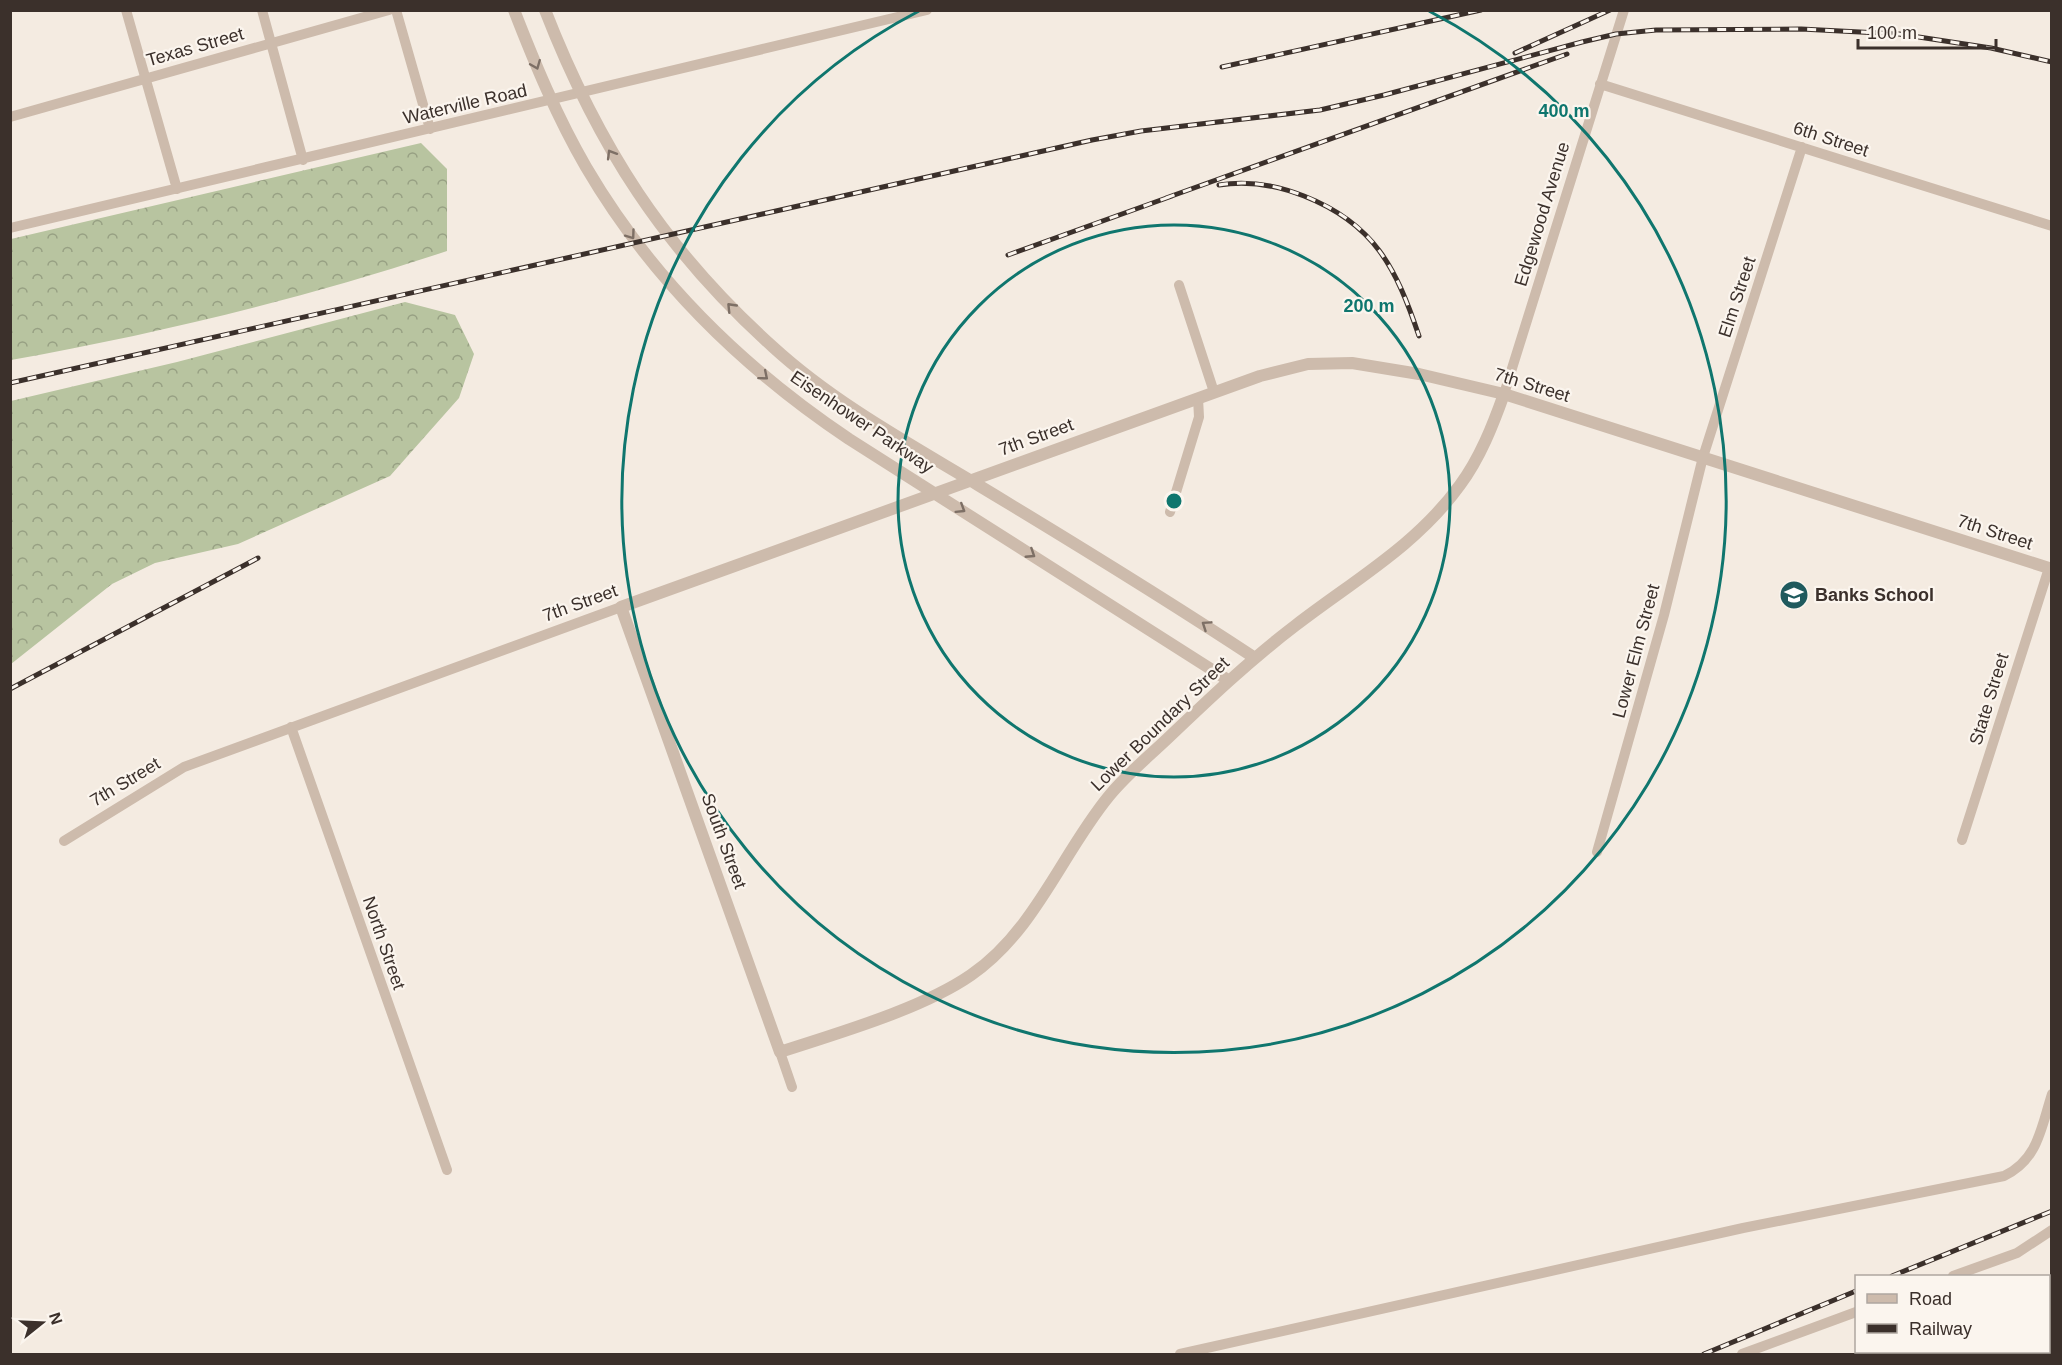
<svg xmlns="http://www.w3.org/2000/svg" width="2062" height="1365" font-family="Helvetica,sans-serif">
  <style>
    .forest { fill: url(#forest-crowns) }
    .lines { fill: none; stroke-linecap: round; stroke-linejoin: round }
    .minor { stroke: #cdbbac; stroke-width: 10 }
    .tertiary { stroke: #cdbbac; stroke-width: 12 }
    .rail-casing { stroke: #3b302b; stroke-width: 5 }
    .rail { stroke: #fbf5ee; stroke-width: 3; stroke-dasharray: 9; stroke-linecap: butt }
    .oneway { stroke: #7d6f65 }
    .ring { fill: none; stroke: #0f766e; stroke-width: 3 }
    .labels { text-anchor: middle; stroke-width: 4.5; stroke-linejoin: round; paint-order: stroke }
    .street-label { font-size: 18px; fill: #3b302b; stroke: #fbf5ee }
    .poi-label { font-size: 18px; font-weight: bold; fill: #3b302b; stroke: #fbf5ee; text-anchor: start }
    .centre { fill: #0f766e; stroke: #fbf5ee; stroke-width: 3 }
    .ring-label { font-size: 18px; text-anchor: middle; font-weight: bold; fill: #0f766e; stroke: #fbf5ee; stroke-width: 4.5; stroke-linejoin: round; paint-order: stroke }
  </style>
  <defs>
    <pattern id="forest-crowns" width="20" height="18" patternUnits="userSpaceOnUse" patternTransform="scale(1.5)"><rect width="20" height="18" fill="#b8c4a0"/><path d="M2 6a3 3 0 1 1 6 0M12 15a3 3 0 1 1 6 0" fill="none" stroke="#97a083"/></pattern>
  </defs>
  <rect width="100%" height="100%" fill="#f4ebe1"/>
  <path class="forest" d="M421 143 447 169V251C306 298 157 334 11 360V239Z
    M405 302 455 315 474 354 459 398 390 476 238 544 155 563 112 584 11 664V401L177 362Z
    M1864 1352H1962L1964 1354H1863Z"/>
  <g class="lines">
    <path class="minor" d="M126 10 177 189
      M262 10 303 160
      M396 10 430 129
      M1600 84 2052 226
      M10 117 389 10
      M10 228 927 10
      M1179 285 1214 392
      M1504 394 1624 10
      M1170 512 1199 417 1198 398
      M291 727 447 1170
      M1962 840 2049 568
      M64 841 184 767 621 607
      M1597 852 1664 615 1703 457 1802 147
      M780 1052 792 1087
      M1953 1276 2017 1253 2052 1230
      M1180 1354 1743 1228 2004 1176C2038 1160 2041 1128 2052 1094
      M1742 1354 1856 1312"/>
    <path class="tertiary" d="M514 10C535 64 557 117 586 167 651 278 743 368 849 439L1228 680
      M545 10C598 146 664 249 773 347 833 402 908 443 978 485 1071 541 1164 598 1255 658
      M1504 394C1493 425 1480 458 1460 485 1417 545 1353 581 1296 625 1250 660 1209 699 1167 739 1148 757 1126 775 1109 796 1062 853 1035 931 971 975 922 1009 838 1033 780 1052L621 607 1260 376 1308 364 1352 363 1419 374 1504 394 2052 569"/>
    <g class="rail-casing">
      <path id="rail" d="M1515 53 1610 10
        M1222 67 1481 10
        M1219 185C1249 180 1276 185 1304 196 1375 224 1396 268 1419 336
        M1166 198 1567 54
        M1008 255 1172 196
        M10 383 1092 140 1141 131 1320 110 1384 95 1582 42 1616 34 1656 30 1801 29 1899 34 1991 48 2052 62
        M10 689 258 558
        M1892 1276 2052 1211
        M1704 1354 1856 1291"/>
    </g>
    <use href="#rail" class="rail"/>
  </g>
  <defs><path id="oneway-chevron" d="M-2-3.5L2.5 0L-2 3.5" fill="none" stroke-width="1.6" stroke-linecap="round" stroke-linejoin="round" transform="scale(1.5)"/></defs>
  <g class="oneway">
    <use href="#oneway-chevron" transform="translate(536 65) rotate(68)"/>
    <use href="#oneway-chevron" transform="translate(611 154) rotate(-121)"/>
    <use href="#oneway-chevron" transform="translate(631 235) rotate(54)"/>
    <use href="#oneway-chevron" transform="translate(731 307) rotate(-134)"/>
    <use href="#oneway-chevron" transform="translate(764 376) rotate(40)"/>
    <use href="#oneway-chevron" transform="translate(961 509) rotate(32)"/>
    <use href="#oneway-chevron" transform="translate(1031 554) rotate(33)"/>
    <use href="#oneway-chevron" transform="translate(1206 625) rotate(-146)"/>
  </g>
  <g class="ring">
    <circle cx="1174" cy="501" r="276"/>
    <path d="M1429 11A552 552 0 1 1 919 11"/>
  </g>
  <defs>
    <g id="school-disc" transform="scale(1.5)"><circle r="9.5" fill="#1f5a5e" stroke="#fbf5ee"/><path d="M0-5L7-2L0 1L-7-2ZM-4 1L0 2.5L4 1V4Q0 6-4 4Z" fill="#fff"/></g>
  </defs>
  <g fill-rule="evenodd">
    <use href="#school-disc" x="1794" y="595"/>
  </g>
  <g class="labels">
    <g class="street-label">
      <text transform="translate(195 47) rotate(-16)" y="6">Texas Street</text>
      <text transform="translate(465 104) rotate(-13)" y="6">Waterville Road</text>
      <text transform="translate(1831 139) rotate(18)" y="6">6th Street</text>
      <text transform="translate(1542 214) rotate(-73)" y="6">Edgewood Avenue</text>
      <text transform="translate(1737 297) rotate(-72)" y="6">Elm Street</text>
      <text transform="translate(1532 385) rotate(17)" y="6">7th Street</text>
      <text transform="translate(862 422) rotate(34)" y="6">Eisenhower Parkway</text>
      <text transform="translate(1036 437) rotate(-20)" y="6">7th Street</text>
      <text transform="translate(1995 532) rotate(18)" y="6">7th Street</text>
      <text transform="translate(580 603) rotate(-20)" y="6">7th Street</text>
      <text transform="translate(1636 651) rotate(-75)" y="6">Lower Elm Street</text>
      <text transform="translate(1989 699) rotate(-73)" y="6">State Street</text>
      <text transform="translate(1160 724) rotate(-44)" y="6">Lower Boundary Street</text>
      <text transform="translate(125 782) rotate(-31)" y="6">7th Street</text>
      <text transform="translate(724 841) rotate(70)" y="6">South Street</text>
      <text transform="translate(384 943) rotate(71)" y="6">North Street</text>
    </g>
    <g class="poi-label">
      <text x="1815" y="601">Banks School</text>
    </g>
  </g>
  <circle cx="1174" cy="501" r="9" class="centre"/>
  <g class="ring-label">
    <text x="1564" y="117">400 m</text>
    <text x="1369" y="312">200 m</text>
  </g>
  <rect width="2062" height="1365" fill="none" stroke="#3b302b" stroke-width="24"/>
  <rect x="1855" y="1275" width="195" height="78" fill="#fbf5ee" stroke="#aea6a0" stroke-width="1.5"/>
  <rect x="1867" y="1294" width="30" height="9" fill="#cdbbac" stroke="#aea6a0" stroke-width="1.5"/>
  <text x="1909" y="1305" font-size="18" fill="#3b302b">Road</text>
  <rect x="1867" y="1324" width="30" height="9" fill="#3b302b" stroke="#aea6a0" stroke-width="1.5"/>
  <text x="1909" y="1335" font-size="18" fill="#3b302b">Railway</text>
  <g transform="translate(42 1323) rotate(72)" stroke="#fbf5ee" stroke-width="4.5" paint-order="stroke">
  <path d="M0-4.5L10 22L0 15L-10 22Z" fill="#3b302b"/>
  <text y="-9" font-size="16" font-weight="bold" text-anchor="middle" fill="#3b302b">N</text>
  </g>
  <path d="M1858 39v9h138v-9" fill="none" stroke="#3b302b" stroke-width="3"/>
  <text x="1867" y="39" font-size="18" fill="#3b302b" stroke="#fbf5ee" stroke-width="4.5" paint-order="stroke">100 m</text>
</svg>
